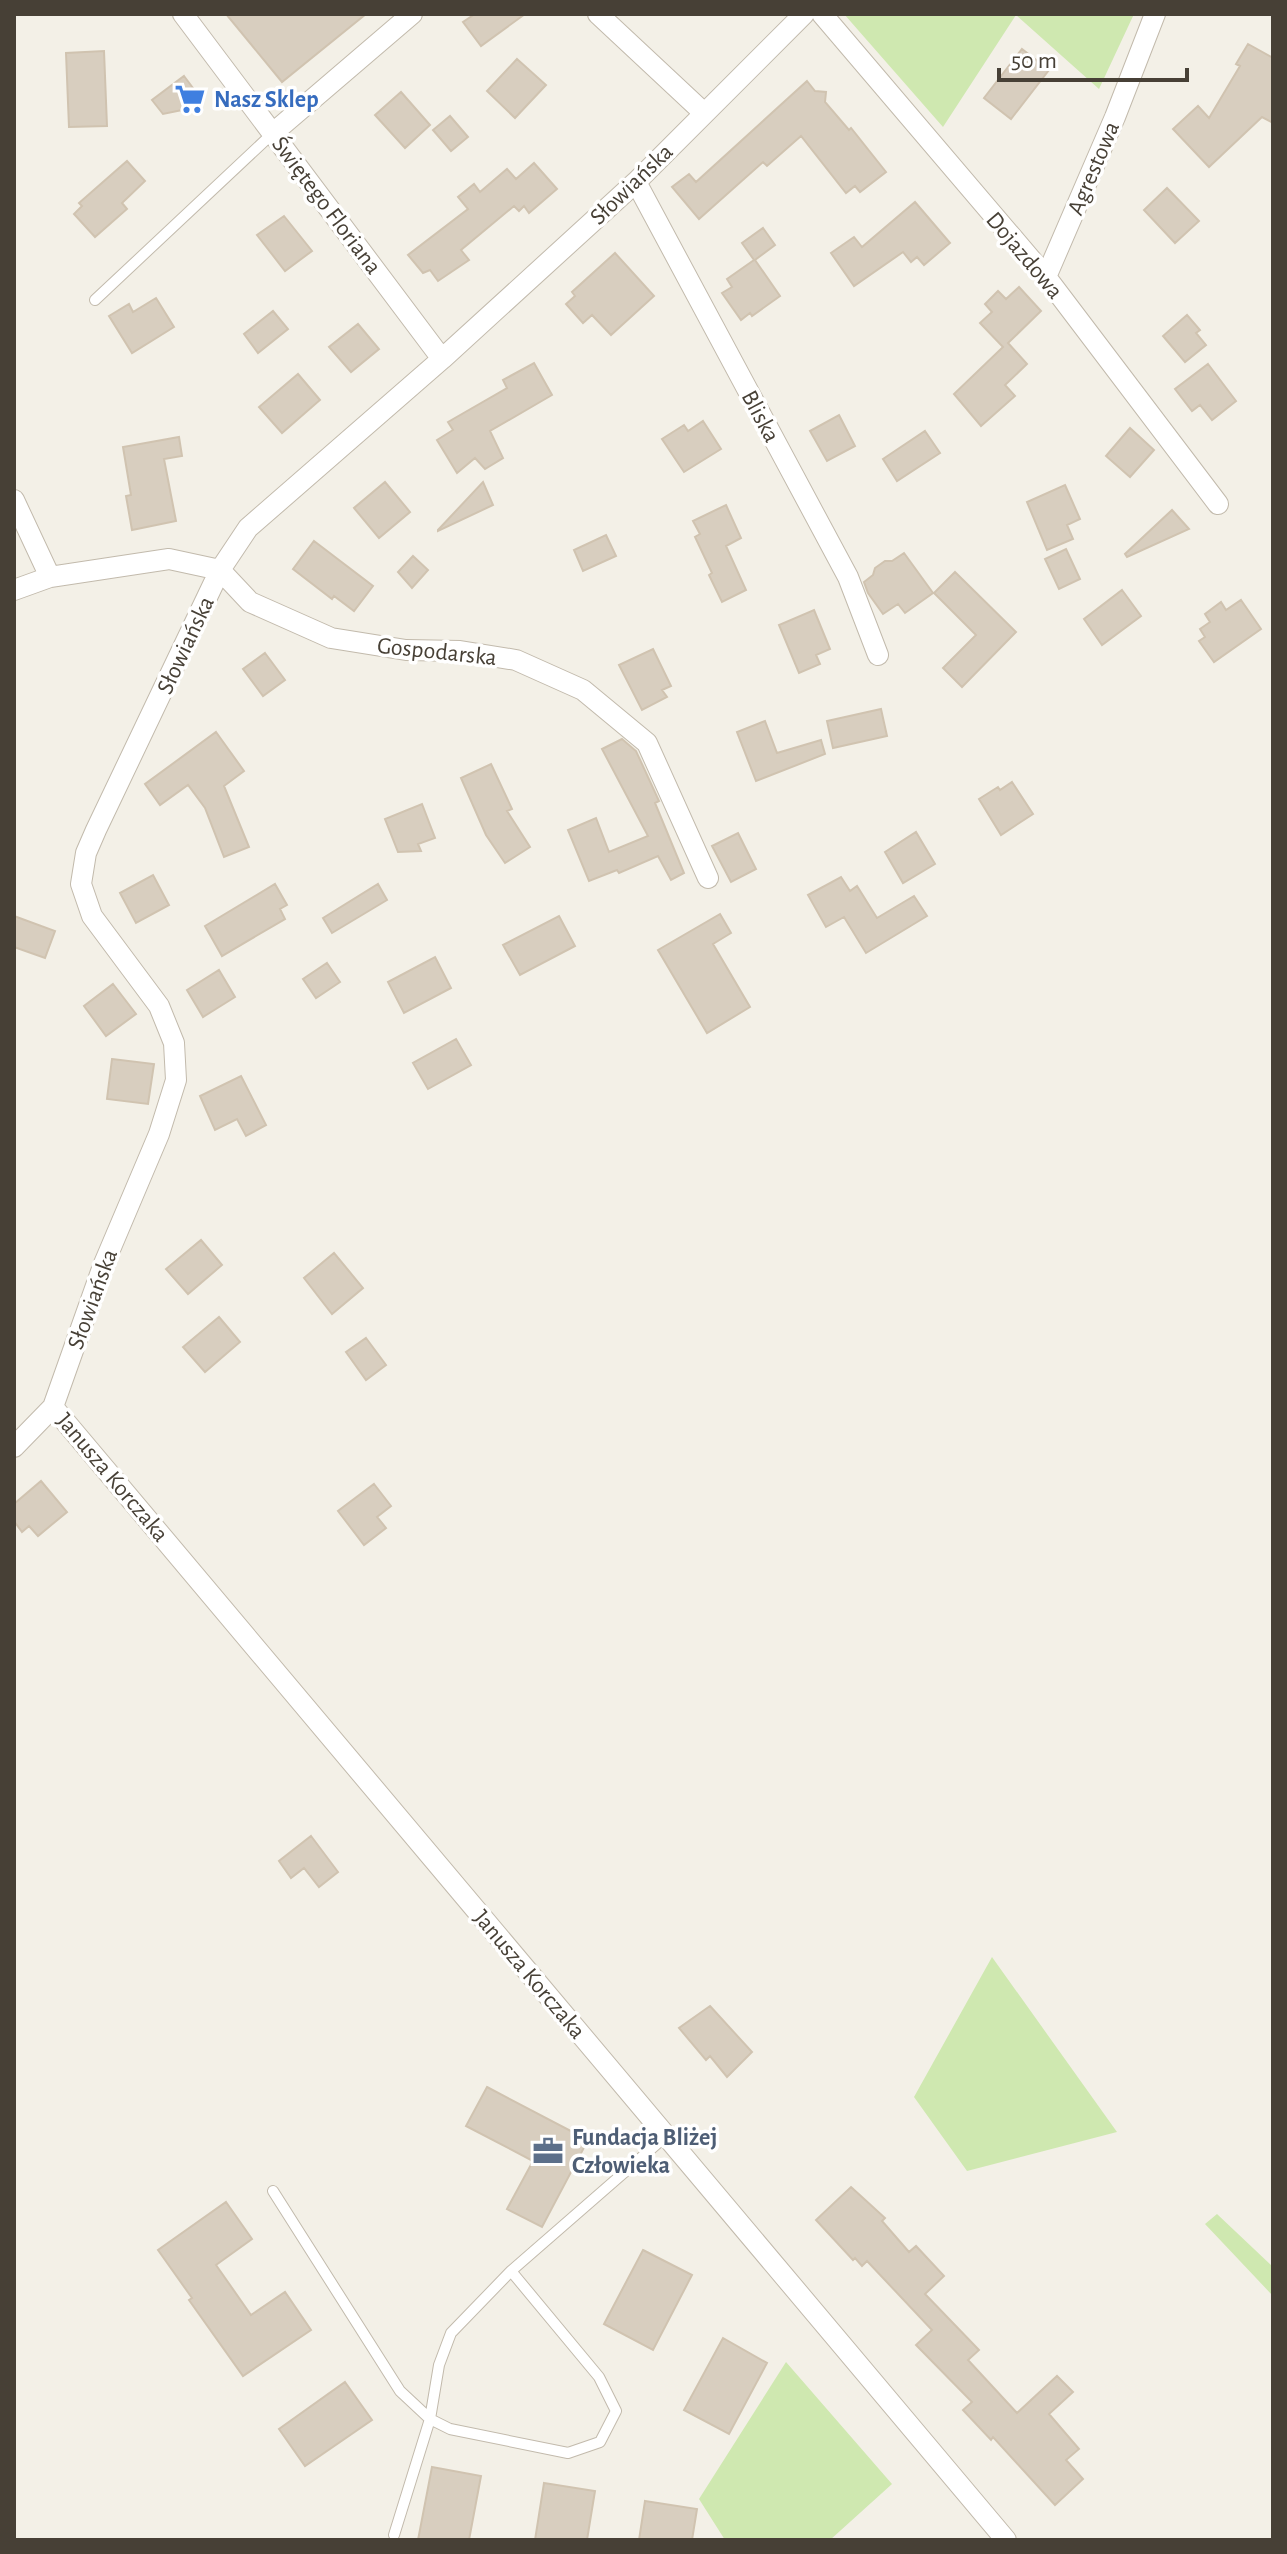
<svg xmlns="http://www.w3.org/2000/svg" width="1287" height="2554" font-family="'Alegreya Sans',sans-serif">
  <style>
    .green { fill: #cfe8b0 }
    .building { fill: #d8cebf; stroke: #d0c3b0; stroke-width: 2 }
    .lines { fill: none; stroke-linecap: round; stroke-linejoin: round }
    .lane-casing { stroke: #c2baac; stroke-width: 12 }
    .street-casing { stroke: #c2baac; stroke-width: 22 }
    .lane { stroke: #fff; stroke-width: 10 }
    .street { stroke: #fff; stroke-width: 20 }
    .labels { text-anchor: middle; stroke-width: 7; stroke-linejoin: round; paint-order: stroke }
    .shop-label { font-size: 24px; font-weight: bold; fill: #366cbe; stroke: #fff; text-anchor: start }
    .street-label { font-size: 24px; fill: #474036; stroke: #fff }
    .service-label { font-size: 24px; font-weight: bold; fill: #4e5e75; stroke: #fff; text-anchor: start }
  </style>
  <rect width="100%" height="100%" fill="#f3f0e7"/>
  <path class="green" d="M844 14H1134L1099 89 1016 15 943 127Z
    M992 1957 1117 2132 967 2171 914 2097Z
    M1217 2214 1273 2267V2296L1205 2224Z
    M786 2362 892 2484 830 2540H725L699 2499Z"/>
  <path class="building" d="M226 14H366L282 82Z
    M475 14H525L481 46 463 22Z
    M1248 44 1273 58V123L1262 117 1209 167 1173 129 1198 106 1209 118 1240 66 1236 64Z
    M1022 49 1049 70 1011 119 984 98Z
    M104 51 107 126 69 127 66 53Z
    M517 59 546 85 515 118 487 91Z
    M184 76 199 96 182 110 163 114 152 100Z
    M807 81 815 91 826 92 825 102 849 130 851 128 886 172 860 192 855 186 846 193 801 136 767 166 763 162 699 219 672 187 689 174 696 182Z
    M401 92 430 125 405 148 375 115Z
    M450 116 468 137 451 151 433 130Z
    M127 161 145 181 122 203 127 209 95 237 74 214 82 206 79 203Z
    M534 163 557 189 529 213 524 206 519 211 514 206 461 250 469 260 438 281 430 270 423 273 408 255 468 209 458 197 474 184 480 192 507 169 516 179Z
    M1167 188 1199 221 1175 243 1144 210Z
    M915 202 950 243 924 265 917 257 911 262 903 252 854 286 831 253 854 237 862 247Z
    M284 216 312 251 285 271 257 235Z
    M763 228 775 245 755 260 780 296 752 316 750 313 741 320 722 293 732 287 727 279 754 260 742 243Z
    M615 253 654 296 611 335 592 315 583 323 566 304 575 296 572 292Z
    M1019 287 1041 311 1008 343 1027 364 1005 385 1015 396 981 426 954 394 1003 347 980 323 992 312 985 304 998 291 1006 299Z
    M156 298 174 327 132 353 109 316 129 304 133 312Z
    M273 311 288 329 258 353 244 334Z
    M1187 315 1200 330 1196 333 1206 345 1185 362 1163 336Z
    M358 324 379 349 351 372 329 347Z
    M534 363 552 395 490 431 503 458 485 469 475 458 457 473 437 440 453 430 448 422 507 388 503 380Z
    M1208 364 1236 401 1212 420 1200 405 1192 411 1175 389Z
    M298 374 320 400 282 433 259 407Z
    M839 415 855 446 827 461 810 431Z
    M703 421 721 449 684 472 662 439 684 425 688 431Z
    M1130 428 1154 450 1130 477 1106 456Z
    M925 431 940 453 897 481 883 459Z
    M179 437 182 456 164 459 176 521 132 530 126 496 131 495 123 447Z
    M385 482 410 512 379 538 354 508Z
    M483 482 493 505 438 531V530Z
    M1065 485 1080 519 1067 525 1073 539 1047 550 1027 502Z
    M726 505 741 538 726 546 746 590 722 602 709 575 712 573 695 537 700 534 693 521Z
    M1172 510 1189 529 1127 557 1125 554Z
    M606 535 616 556 583 571 574 550Z
    M314 541 373 586 354 611 334 596 332 599 293 569Z
    M1066 549 1080 579 1059 589 1045 559Z
    M904 553 933 593 905 613 898 604 883 614 868 593 864 582 873 575 875 568 885 561H892Z
    M413 556 428 570 412 588 398 572Z
    M955 572 1016 632 962 687 943 668 976 635 934 593Z
    M1122 590 1141 616 1102 645 1084 619Z
    M1241 600 1261 629 1214 662 1199 641 1205 637 1200 629 1210 622 1205 614 1221 602 1226 610Z
    M814 610 830 649 816 655 820 664 799 673 779 625Z
    M653 649 671 686 662 690 667 697 642 710 619 665Z
    M265 653 285 680 263 696 243 669Z
    M881 709 887 736 833 748 827 721Z
    M765 721 777 753 821 740 825 754 756 781 737 732Z
    M216 732 244 771 224 786 249 847 224 857 205 808 188 785 160 805 145 784Z
    M622 739 636 751 659 801 655 803 684 873 671 880 658 856 619 873 617 870 589 881 568 830 596 818 609 852 648 836 602 749Z
    M491 764 512 809 507 811 530 847 505 863 486 835 461 778Z
    M1012 782 1033 814 1001 835 979 799 998 787 1000 790Z
    M422 804 435 838 418 844 421 851 398 852 385 819Z
    M916 832 935 864 903 883 885 852Z
    M738 833 756 869 731 882 712 846Z
    M153 875 169 905 136 923 120 893Z
    M841 877 850 891 857 886 877 918 914 896 927 916 866 953 844 917 826 927 808 895Z
    M275 884 287 905 280 909 285 919 222 956 205 926Z
    M378 884 387 900 332 933 323 918Z
    M720 914 731 933 713 944 750 1007 707 1033 658 950Z
    M14 916 55 931 45 958 14 947Z
    M559 916 575 946 520 975 503 945Z
    M435 957 451 988 404 1013 388 982Z
    M327 963 340 982 316 998 303 979Z
    M219 970 235 997 203 1017 187 990Z
    M113 984 136 1014 106 1036 84 1006Z
    M456 1039 471 1065 428 1089 413 1063Z
    M112 1059 154 1064 148 1104 107 1099Z
    M241 1076 266 1125 246 1136 237 1119 215 1130 200 1096Z
    M201 1240 222 1265 188 1294 166 1269Z
    M334 1253 363 1288 332 1314 304 1278Z
    M219 1317 240 1342 205 1372 183 1347Z
    M366 1338 386 1365 366 1380 346 1352Z
    M41 1481 67 1512 38 1536 29 1526 22 1532 14 1521V1504Z
    M374 1484 391 1506 377 1517 386 1528 364 1545 338 1511Z
    M311 1836 338 1872 319 1887 304 1868 291 1878 279 1861Z
    M710 2006 752 2052 727 2077 710 2056 706 2060 679 2028Z
    M487 2087 588 2140 542 2227 507 2209 533 2161 466 2126Z
    M851 2187 885 2218 882 2221 909 2252 916 2246 944 2276 925 2294 979 2350 968 2360 1017 2413 1057 2376 1073 2392 1049 2414 1079 2449 1066 2460 1083 2479 1055 2505 993 2437 991 2440 963 2410 972 2402 916 2345 932 2330 867 2261 862 2266 855 2258 853 2260 816 2220Z
    M226 2202 252 2239 216 2265 251 2315 285 2292 311 2330 243 2376 189 2300 192 2298 158 2250Z
    M643 2250 692 2275 653 2350 604 2324Z
    M723 2338 767 2363 729 2434 684 2410Z
    M345 2382 372 2420 305 2466 279 2429Z
    M432 2467 481 2476 469 2540H418Z
    M544 2483 595 2491 587 2540H535Z
    M645 2501 697 2509 692 2540H639Z"/>
  <g class="lines">
    <g class="lane-casing">
      <path id="lane" d="M95 300 273 133
        M273 2191 400 2391 430 2419 450 2429 568 2453 600 2442 616 2411 599 2377 511 2271 666 2136
        M394 2535 430 2419 439 2365 451 2333 511 2271"/>
    </g>
    <g class="street-casing">
      <path id="street" d="M183 14 442 359
        M598 14 704 113
        M822 14 1046 277 1218 504
        M273 133 412 14
        M636 182 848 577 878 655
        M1046 277 1115 117 1155 14
        M14 500 50 577
        M14 590 50 577 169 559 220 570 250 602 331 638 406 650 460 651 516 660 583 690 647 743 708 878
        M53 1407 1006 2540
        M14 1447 53 1407 103 1266 159 1134 176 1080 174 1043 159 1006 92 916 81 884 86 853 96 830 220 570 248 528 442 359 636 182 804 14"/>
    </g>
    <use href="#lane" class="lane"/>
    <use href="#street" class="street"/>
  </g>
  <defs>
    <g id="supermarket-bare" transform="scale(2.4)"><path d="M-6-5.5h2.5l.6 2H6L4.5 2H-2.5L-4.4-4H-6ZM-1.5 3.2a1.3 1.3 0 1 0 .1 0ZM3 3.2a1.3 1.3 0 1 0 .1 0Z" fill="#3f7fe0" stroke="#fff" stroke-width="2.5" paint-order="stroke"/></g>
    <g id="office-bare" transform="scale(2.4)"><path d="M-6-3h4V-5.5h4V-3h4V5H-6ZM-1-4.5V-3h2v-1.5ZM-6 0V1H6V0Z" fill="#5c6f8a" stroke="#fff" stroke-width="2.5" paint-order="stroke"/></g>
  </defs>
  <g fill-rule="evenodd">
    <use href="#supermarket-bare" x="190" y="99"/>
    <use href="#office-bare" x="548" y="2151"/>
  </g>
  <g class="labels">
    <g class="shop-label">
      <text x="214" y="107">Nasz Sklep</text>
    </g>
    <g class="street-label">
      <text transform="translate(1093 168) rotate(-67)" y="8">Agrestowa</text>
      <text transform="translate(631 184) rotate(-44)" y="8">Słowiańska</text>
      <text transform="translate(327 205) rotate(53)" y="8">Świętego Floriana</text>
      <text transform="translate(1025 255) rotate(50)" y="8">Dojazdowa</text>
      <text transform="translate(761 416) rotate(62)" y="8">Bliska</text>
      <text transform="translate(185 645) rotate(-65)" y="8">Słowiańska</text>
      <text transform="translate(437 651) rotate(6)" y="8">Gospodarska</text>
      <text transform="translate(92 1299) rotate(-70)" y="8">Słowiańska</text>
      <text transform="translate(113 1477) rotate(50)" y="8">Janusza Korczaka</text>
      <text transform="translate(530 1974) rotate(50)" y="8">Janusza Korczaka</text>
    </g>
    <g class="service-label">
      <text x="572" y="2145">Fundacja Bliżej<tspan x="572" dy="28">Człowieka</tspan></text>
    </g>
  </g>
  <rect width="1287" height="2554" fill="none" stroke="#474036" stroke-width="32"/>
  <path d="M999 68v12h188v-12" fill="none" stroke="#474036" stroke-width="4"/>
  <text x="1011" y="68" font-size="24" fill="#474036" stroke="#ffffff" stroke-width="6" paint-order="stroke">50 m</text>
</svg>
